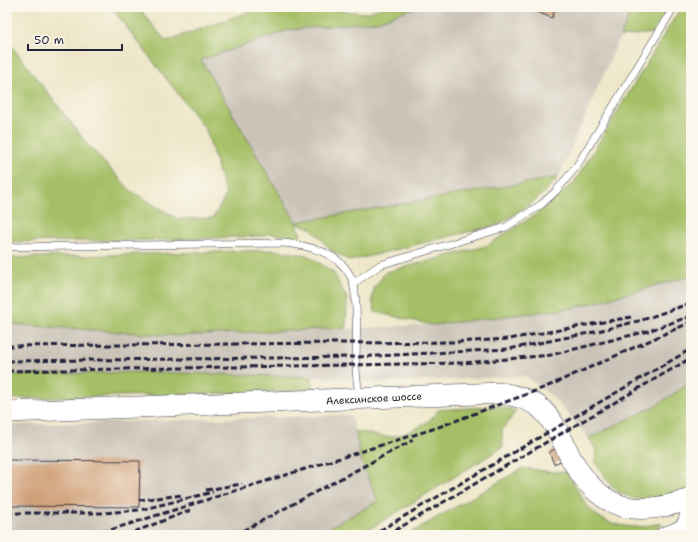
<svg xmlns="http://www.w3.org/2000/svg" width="698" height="542" font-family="'Shantell Sans',sans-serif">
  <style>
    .industrial { fill: #cbc3b8 }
    .green { fill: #a4bf65; stroke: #637050 }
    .building { fill: #d0a079 }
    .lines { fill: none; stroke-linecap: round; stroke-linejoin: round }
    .lane-casing { stroke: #403f50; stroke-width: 8 }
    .street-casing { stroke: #403f50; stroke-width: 16 }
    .secondary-casing { stroke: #403f50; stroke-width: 22 }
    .lane { stroke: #fff; stroke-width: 7 }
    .street { stroke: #fff; stroke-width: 15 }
    .secondary { stroke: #fff; stroke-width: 21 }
    .rail { stroke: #22223b; stroke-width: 3; stroke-dasharray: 6 3; stroke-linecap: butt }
    .labels { text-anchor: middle; stroke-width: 3; stroke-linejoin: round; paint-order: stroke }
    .street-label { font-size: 10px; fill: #22223b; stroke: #fbf7ec }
  </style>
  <rect width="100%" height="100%" fill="#fbf7ec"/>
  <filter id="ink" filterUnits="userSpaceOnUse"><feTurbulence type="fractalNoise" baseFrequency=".025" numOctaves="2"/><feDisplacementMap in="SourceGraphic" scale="8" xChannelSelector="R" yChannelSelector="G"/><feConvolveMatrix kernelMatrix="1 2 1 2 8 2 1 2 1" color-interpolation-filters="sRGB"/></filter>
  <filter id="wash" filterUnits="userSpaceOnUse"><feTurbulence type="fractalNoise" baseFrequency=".012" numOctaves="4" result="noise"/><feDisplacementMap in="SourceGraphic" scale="16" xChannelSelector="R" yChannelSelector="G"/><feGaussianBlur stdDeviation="0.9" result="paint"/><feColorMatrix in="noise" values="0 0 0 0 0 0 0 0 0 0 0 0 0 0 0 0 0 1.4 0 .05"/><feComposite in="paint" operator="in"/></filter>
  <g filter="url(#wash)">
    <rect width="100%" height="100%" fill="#ede6c7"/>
    <path class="industrial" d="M415 7H633L559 176 296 222 201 60 289 30 378 21Z
      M691 276V382L657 405 589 438 551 395 525 376 374 383 341 378 149 372 7 375V324L178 336 432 325 574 308Z
      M351 415 361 461 378 501 315 535H7V425Z"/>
    <path class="green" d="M111 7H138L166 41 263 7H303L366 13 383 7H415L378 21 289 30 201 60 296 222 559 177 537 199 500 224 350 261 331 250 311 228 296 223 301 235 299 238 268 233 264 236 157 240 7 242V40L88 145 131 191 178 219 213 218 226 195 206 130Z
      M633 7H669L653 33 620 37Z
      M681 7H691V276L574 308 432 325 375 312 372 300 374 288 386 272 486 246 535 215 574 183Z
      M274 250 307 255 333 272 347 299 346 328 178 336 7 324V258Z
      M149 372 312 377 313 386 305 391 7 399V375Z
      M691 382V488C668 498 642 506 619 492 610 486 602 472 595 463L596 450 589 438 657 405Z
      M500 406 516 411 502 430 503 447 360 535H315L378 501 361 461 355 431C366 433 377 436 388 437 402 437 434 422 438 410Z
      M523 468 551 472H567C588 507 592 525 637 527 646 527 653 523 662 524L656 531 646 535H407Z"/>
    <g id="blocks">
      <path class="building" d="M525 7H556L552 18Z
        M559 447 565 459 554 464 549 452Z
        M7 460 140 461 139 507 7 506Z"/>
    </g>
  </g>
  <g filter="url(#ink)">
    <use href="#blocks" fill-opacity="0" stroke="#403f50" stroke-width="1"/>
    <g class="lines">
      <g class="lane-casing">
        <path id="lane" d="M7 247 285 243C309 246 339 252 351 277 359 292 356 346 356 366 356 376 358 386 359 396
          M354 283 380 265 506 227 542 204 556 191 576 167 674 7"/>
      </g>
      <g class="street-casing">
        <path id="street" d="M663 535C686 527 689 525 687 500"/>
      </g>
      <g class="secondary-casing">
        <path id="secondary" d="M7 412 501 393C514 395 526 398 538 406 555 420 562 441 572 460 602 513 637 517 691 499"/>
      </g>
      <use href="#lane" class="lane"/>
      <use href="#street" class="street"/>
      <use href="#secondary" class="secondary"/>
      <path class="rail" d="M7 346 456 342 509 339 631 317
        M7 361 356 357 509 349 594 332 642 320 691 303
        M7 371 463 363 551 355 648 331 691 316
        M206 490 242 484
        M139 500 183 495
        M7 513H103L140 510 213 492
        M94 535 436 428 546 387 691 322
        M126 535 191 510
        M235 535 413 440
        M372 535 691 349
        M387 535 691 358"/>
    </g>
  </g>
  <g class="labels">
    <g class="street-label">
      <text transform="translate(374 398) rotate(-3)" y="4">Алексинское шоссе</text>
    </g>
  </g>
  <rect width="698" height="542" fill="none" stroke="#fbf7ec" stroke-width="24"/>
  <path d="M28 44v6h94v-6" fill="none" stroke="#22223b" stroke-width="2"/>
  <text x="34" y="44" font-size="12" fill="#22223b" stroke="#fbf7ec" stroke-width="3" paint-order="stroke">50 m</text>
</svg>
